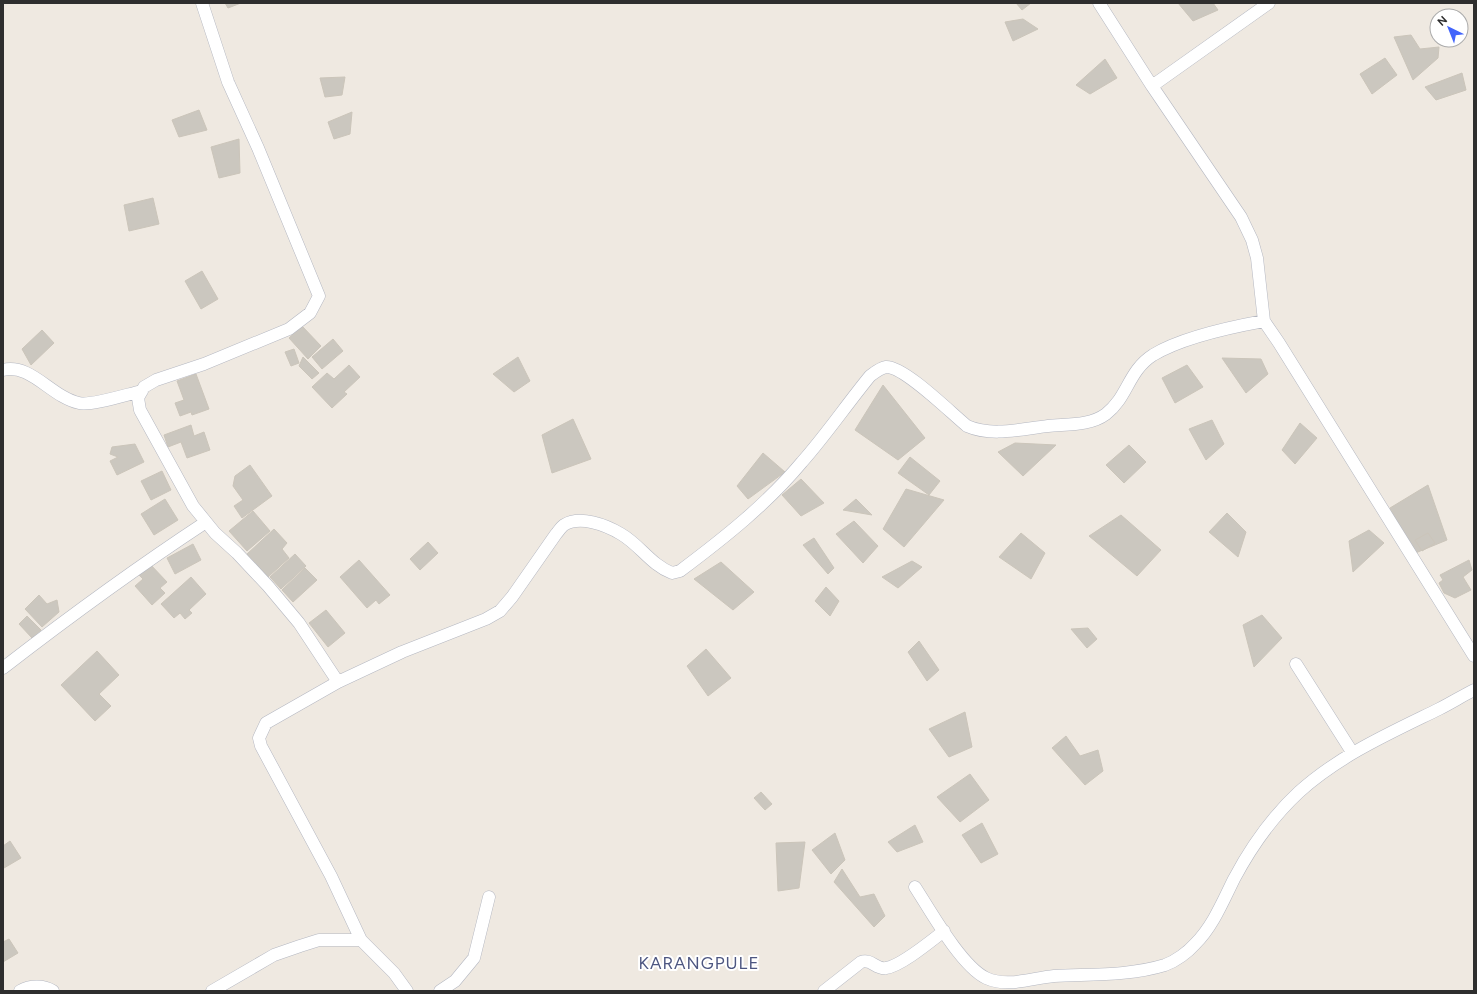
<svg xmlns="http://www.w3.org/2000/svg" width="1477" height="994" font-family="Figtree,sans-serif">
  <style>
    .building { fill: #cbc7bf; stroke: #cbc5ba }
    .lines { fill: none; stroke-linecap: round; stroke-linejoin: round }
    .minor-casing { stroke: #b4b7c1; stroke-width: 13 }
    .minor { stroke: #fff; stroke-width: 12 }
    .labels { text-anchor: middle; stroke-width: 4; stroke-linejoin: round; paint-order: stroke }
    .quarter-label { font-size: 17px; letter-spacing: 1px; fill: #4d5680; stroke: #fff }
  </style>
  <rect width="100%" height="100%" fill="#efe9e1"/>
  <path class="building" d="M225 3H241L228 8Z
    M1016 3H1031L1022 10Z
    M1178 3H1213L1218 10 1193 21Z
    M1023 19 1038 29 1013 41 1005 22Z
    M1411 35 1420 49 1439 47 1438 58 1413 80 1394 37Z
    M1385 58 1397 75 1372 94 1360 74Z
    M1105 59 1117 78 1090 94 1076 85Z
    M1462 73 1466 90 1436 100 1425 87Z
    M345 77 342 95 325 97 320 78Z
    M199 110 207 130 179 137 172 120Z
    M352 112 350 134 334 139 328 122Z
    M239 139 240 173 219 178 211 147Z
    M153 198 159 224 129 231 124 205Z
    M202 271 218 299 201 309 185 281Z
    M302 326 321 346 308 359 289 338Z
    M42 330 54 343 31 365 22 349Z
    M333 339 343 351 322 369 312 357Z
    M294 349 299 363 291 366 285 352Z
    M303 357 319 373 312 379 299 366Z
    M518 357 530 381 514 392 493 374Z
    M1222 358 1261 359 1268 374 1246 393Z
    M349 365 360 377 344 392 347 394 332 408 312 387 327 373 334 379Z
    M1187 365 1203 387 1175 403 1162 378Z
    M196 374 209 409 192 415 191 412 180 416 175 403 184 400 177 381Z
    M883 385 925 438 898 460 855 430Z
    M573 419 591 459 552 473 542 435Z
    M1212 420 1224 444 1206 460 1189 429Z
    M1300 423 1317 438 1295 464 1282 450Z
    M191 425 194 436 204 432 210 450 187 458 181 442 168 447 164 435Z
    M1015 443 1056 445 1023 476 998 452Z
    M135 444 144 462 117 475 110 461 118 457 110 454 112 447Z
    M1129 445 1146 462 1124 483 1106 465Z
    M763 453 785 472 748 499 737 486Z
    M910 457 940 481 929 495 898 473Z
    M250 465 272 496 242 518 234 506 243 500 233 486 235 476Z
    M162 471 171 490 151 500 141 481Z
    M801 479 824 503 801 516 782 495Z
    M1428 485 1447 540 1413 554 1390 508Z
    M906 489 944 500 904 547 883 529Z
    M165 499 178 520 154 535 141 514Z
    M856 499 872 515 843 510Z
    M253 511 270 531 247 551 229 531Z
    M1227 513 1246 532 1238 557 1209 532Z
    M1121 515 1161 550 1137 576 1089 536Z
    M854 521 878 546 863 563 836 534Z
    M274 529 287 543 282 549 289 558 268 577 247 554Z
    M1369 530 1384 543 1353 572 1349 541Z
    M1021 533 1045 553 1031 579 999 557Z
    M1428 533 1435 543 1422 551 1415 540Z
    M814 538 834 568 828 574 803 545Z
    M428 542 438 553 420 570 410 559Z
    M193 544 201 560 175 574 167 558Z
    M295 554 306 566 281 589 270 577Z
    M359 560 390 595 379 604 376 600 367 608 340 577Z
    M1469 560 1472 570 1463 577 1471 590 1455 598 1444 593 1439 583 1443 580 1440 575Z
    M912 561 922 567 898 588 882 577Z
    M721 562 754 592 733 610 694 579Z
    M149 563 167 582 160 588 165 593 152 605 135 586 143 579 138 574Z
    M305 568 317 580 293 602 282 590Z
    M191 577 206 594 189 610 192 613 185 619 180 613 174 618 161 604Z
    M826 587 839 601 830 616 815 601Z
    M39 595 47 604 57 600 59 612 42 627 25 609Z
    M326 610 345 633 328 647 309 623Z
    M1262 615 1282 638 1254 667 1243 625Z
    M27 616 41 630 32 638 19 624Z
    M1088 628 1097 639 1087 648 1071 629Z
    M919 641 939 670 927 681 908 652Z
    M706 649 731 678 708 696 687 666Z
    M97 651 119 675 99 694 111 706 95 721 61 685Z
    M965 712 972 747 949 757 929 729Z
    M1066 736 1080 756 1098 750 1103 771 1085 785 1052 748Z
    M970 774 989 800 960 822 937 797Z
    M761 792 772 804 765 810 754 798Z
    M982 823 998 854 981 863 962 835Z
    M915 825 923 842 897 852 888 842Z
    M835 833 845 860 831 874 812 850Z
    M10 841 21 858 4 868 3 846Z
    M805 842 799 888 778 891 776 843Z
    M842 869 860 897 874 894 885 916 874 927 834 882Z
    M9 939 18 953 3 962V942Z"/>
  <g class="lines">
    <g class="minor-casing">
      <path id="minor" d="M202 3 228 82 258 148 319 296 310 313 289 329 204 364 156 380 144 387 138 398 140 410 193 506 215 533 237 553 268 586 299 623 338 682 266 723 259 738 261 746 331 876 361 940 394 973 407 991
        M1099 3 1152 86 1241 217 1252 240 1257 258 1264 321 1279 343 1474 656
        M1152 86 1269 3
        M3 370C31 363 51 397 79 403 91 406 128 394 142 391
        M1296 664 1352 752
        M3 668C69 617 136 568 206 522
        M338 682 402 652 486 619 500 611 512 597 556 534C558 532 561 527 564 525 580 515 606 525 621 534 640 545 651 565 672 573L680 571C724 538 767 504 802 462 826 435 847 404 870 376 874 373 880 368 886 367 904 366 951 413 967 426 992 437 1021 429 1048 426 1067 424 1090 426 1106 414 1128 397 1128 371 1153 355 1181 338 1231 327 1264 321
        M915 887C930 910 961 966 986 978 1008 988 1032 978 1054 976 1092 974 1129 976 1165 965 1176 961 1188 952 1195 944 1213 926 1223 901 1234 879 1251 847 1272 817 1299 792 1340 755 1390 733 1439 709 1451 703 1462 696 1474 690
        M20 991C30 985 44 985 53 991
        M212 991 274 955 300 946 319 940H361
        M440 991 455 981 474 958 489 897
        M824 991 861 962C871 958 876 970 886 968 901 966 931 941 944 931"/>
    </g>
    <use href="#minor" class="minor"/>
  </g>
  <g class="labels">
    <g class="quarter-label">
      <text x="699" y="969">KARANGPULE</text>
    </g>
  </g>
  <rect width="1477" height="994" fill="none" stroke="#2e2e2e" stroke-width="8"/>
  <g transform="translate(1449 28) rotate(317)"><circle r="19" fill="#ffffff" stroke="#ababab"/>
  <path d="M0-3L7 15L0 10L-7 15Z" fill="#4264fb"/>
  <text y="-6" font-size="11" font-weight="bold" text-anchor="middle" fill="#2e2e2e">N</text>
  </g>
</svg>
